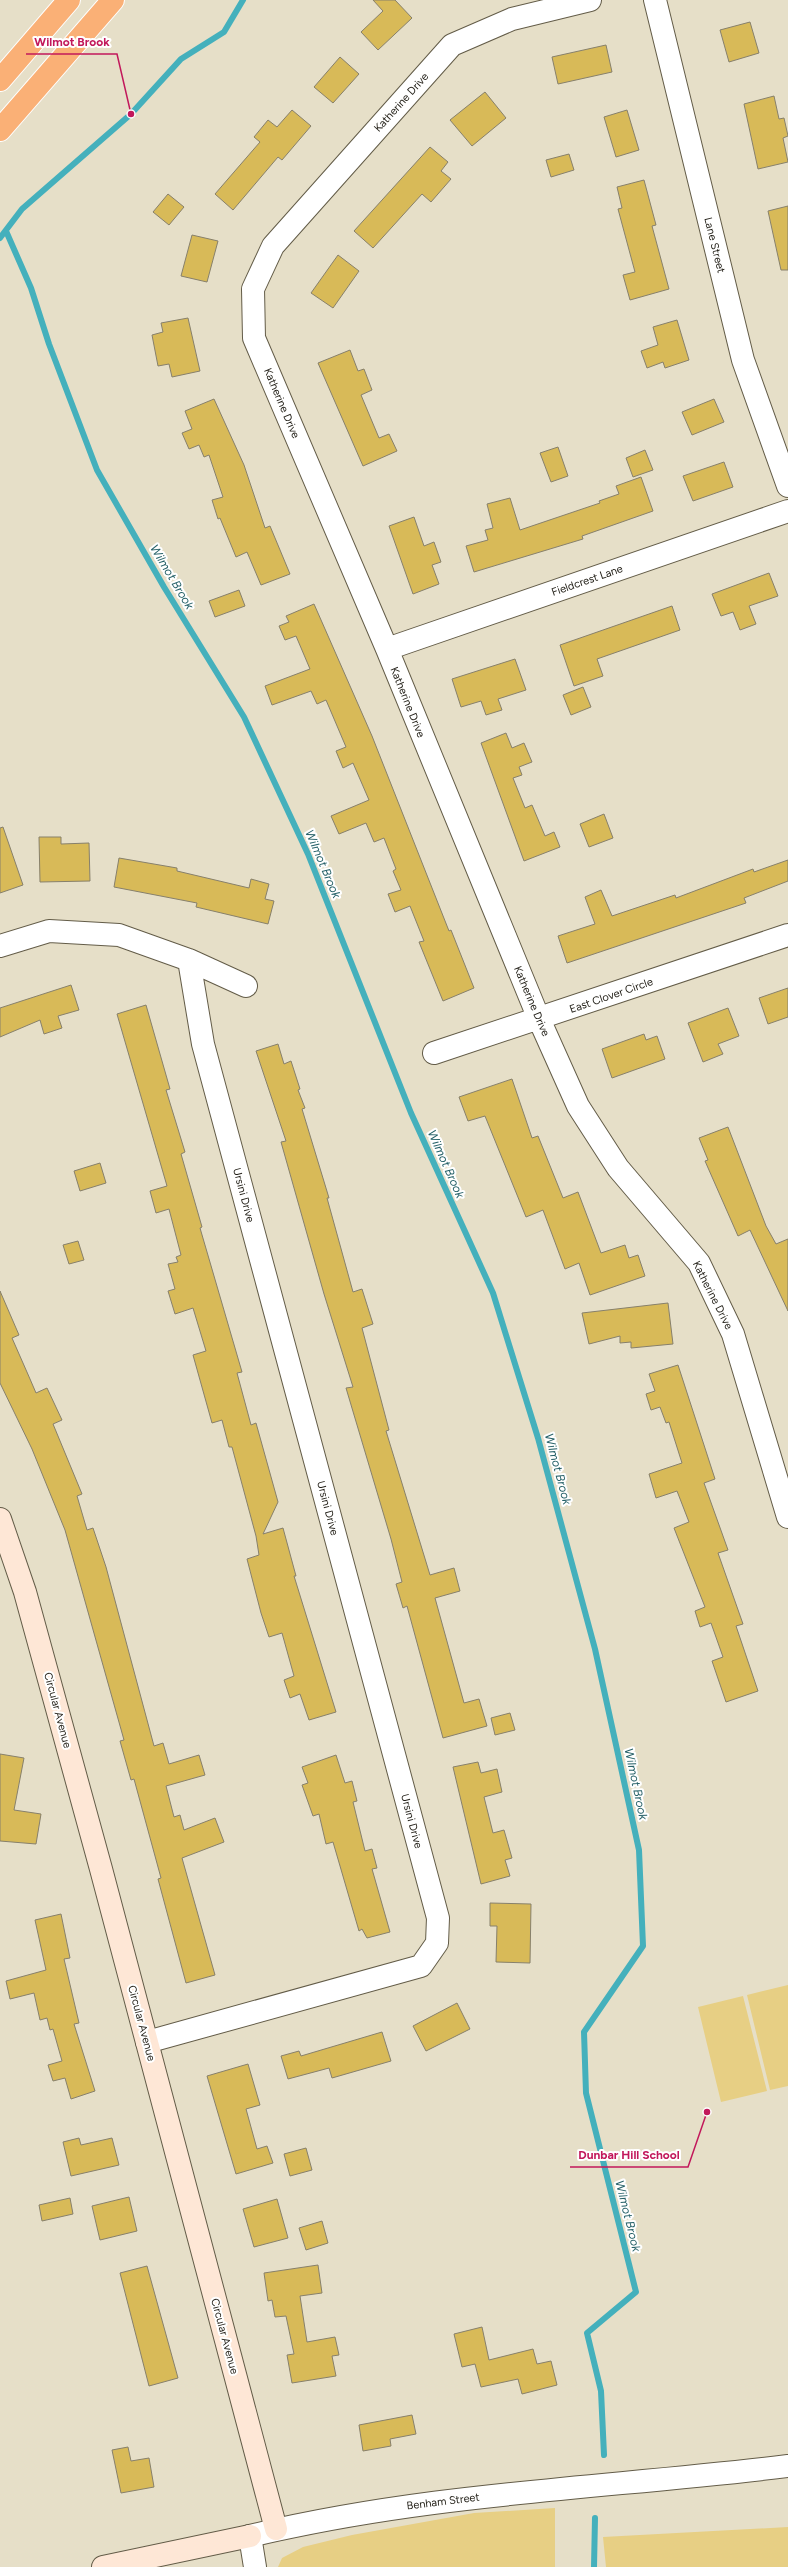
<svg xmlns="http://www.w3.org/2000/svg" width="788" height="2567" font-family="Figtree,sans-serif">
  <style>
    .green { fill: #e7cf84 }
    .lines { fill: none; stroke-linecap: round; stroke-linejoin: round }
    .stream { stroke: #44b0bc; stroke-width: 6 }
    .building { fill: #d8ba58; stroke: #87806b }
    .minor-casing { stroke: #635c48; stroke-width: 24 }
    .tertiary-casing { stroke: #635c48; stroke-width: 24 }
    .secondary-casing { stroke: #635c48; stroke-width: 24 }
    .motorway-casing { stroke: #fff; stroke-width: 24 }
    .minor { stroke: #fff; stroke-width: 22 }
    .tertiary { stroke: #fff; stroke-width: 22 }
    .secondary { stroke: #fee7d6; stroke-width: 22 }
    .motorway { stroke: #fab076; stroke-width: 22 }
    .labels { text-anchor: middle; stroke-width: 4; stroke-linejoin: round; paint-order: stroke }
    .street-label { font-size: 11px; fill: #211e16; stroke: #fff }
    .water-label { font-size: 12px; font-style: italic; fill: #266168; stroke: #fff }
    .leader { fill: none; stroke: #c2185b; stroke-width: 1.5 }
    .callout-dot { fill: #c2185b; stroke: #fff; stroke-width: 1.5 }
    .callout-label { font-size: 12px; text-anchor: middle; font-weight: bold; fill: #c2185b; stroke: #fff; stroke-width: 4; stroke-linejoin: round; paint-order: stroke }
  </style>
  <rect width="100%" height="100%" fill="#e6dfc8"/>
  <path class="green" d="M788 1985V2086L770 2090 747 1995Z
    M743 1996 767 2091 721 2102 698 2007Z
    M555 2508V2567H278L282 2558 303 2547 352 2535 474 2513Z
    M788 2527V2567H606L603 2537Z"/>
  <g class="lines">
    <path class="stream" d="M6 231 31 288 49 344 97 470 164 587 244 717 308 854 411 1113 493 1293 538 1438 595 1649 639 1850 643 1946 584 2032 586 2093 636 2292 587 2333 601 2391 604 2455
      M0 238 22 209 131 114 181 59 224 32 243 0
      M594 2567 595 2518"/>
  </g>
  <path class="building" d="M373 0H395L412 18 378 50 361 32 383 11Z
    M750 22 759 53 729 62 720 30Z
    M606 45 612 72 558 84 552 57Z
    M340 57 359 74 333 103 314 87Z
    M485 92 506 118 472 146 450 120Z
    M774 96 779 119 784 118 788 136 783 138 788 162 758 169 744 104Z
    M292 110 311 126 282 160 278 157 233 210 215 194 260 142 254 137 268 120 277 127Z
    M627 110 639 150 616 157 604 117Z
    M430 147 448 162 441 171 451 179 431 202 422 194 373 248 354 231Z
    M569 154 574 170 551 177 546 160Z
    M644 180 656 225 652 226 669 289 630 300 623 275 635 272 618 209 622 208 617 187Z
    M168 194 184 207 169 225 153 212Z
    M788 206V270H781L768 211Z
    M192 235 218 241 207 282 181 276Z
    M338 255 359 271 333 308 311 293Z
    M188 318 200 371 172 377 169 364 158 366 152 335 163 332 161 323Z
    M677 320 689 360 665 368 663 362 647 368 641 351 658 345 653 327Z
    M350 350 358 371 364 369 372 390 361 395 379 438 389 434 397 451 363 466 318 363Z
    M214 399 244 465 265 528 270 526 290 574 261 585 247 552 236 557 220 518 218 519 212 500 223 497 209 455 204 457 199 445 189 449 182 433 192 429 185 411Z
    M714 399 724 422 692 435 682 412Z
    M558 447 568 476 551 482 540 453Z
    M645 450 653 470 633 477 626 458Z
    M724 462 733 487 693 501 683 476Z
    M641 477 653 511 582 536 583 539 474 572 466 546 488 540 485 530 493 528 487 504 510 498 520 530 600 503 599 501 619 494 616 486Z
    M414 517 424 546 434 542 441 562 432 565 439 584 413 594 389 526Z
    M769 573 778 596 749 606 756 624 740 630 733 612 721 616 712 594Z
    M239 590 245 606 215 617 209 601Z
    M314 604 372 736 449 931 451 930 474 988 443 1001 419 942 424 941 410 906 395 912 388 894 401 890 393 871 396 869 384 838 374 842 366 823 339 834 331 816 369 800 353 763 343 768 336 751 346 747 326 700 317 704 311 691 272 705 265 686 310 669 296 636 285 640 279 626 289 622 286 616Z
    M672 606 680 630 597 659 603 676 574 686 560 645Z
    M515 659 526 690 498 699 502 710 486 715 481 701 461 707 452 679Z
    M583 687 591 707 571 715 563 695Z
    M506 733 512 748 524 743 532 762 519 767 522 775 513 778 525 808 532 805 545 836 554 832 560 847 524 861 481 743Z
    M604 814 613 838 589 847 580 824Z
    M3 827 23 885 0 893V828Z
    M39 837H61V844L89 843 90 881 40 882Z
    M119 858 177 868V871L249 888 251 879 269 884 265 899 274 901 268 924 196 907 197 903 114 887Z
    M788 860V881L744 898 746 903 567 963 558 936 595 924 585 897 601 890 612 916 675 895 676 898 753 869 754 872Z
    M71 985 79 1010 58 1016 62 1028 44 1034 40 1020 0 1037V1008Z
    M788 988V1017L768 1024 759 998Z
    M146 1005 170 1089 166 1090 185 1152 181 1154 202 1227 200 1228 242 1372 237 1373 251 1425 256 1423 278 1502 263 1534 283 1528 296 1576H294L336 1712 309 1720 300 1694 290 1698 284 1680 294 1676 282 1633 269 1637 261 1613 247 1559 259 1555 256 1536 232 1447H229L222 1420 212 1423 193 1355 206 1351 193 1308 175 1314 168 1291 175 1289 168 1264 178 1262 176 1257 181 1255 169 1209 156 1213 150 1191 167 1186 117 1014Z
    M728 1008 739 1036 718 1044 723 1054 703 1062 688 1023Z
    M644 1034 646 1040 657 1036 665 1059 612 1078 602 1049Z
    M278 1044 284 1064 291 1061 300 1089 298 1090 305 1108 302 1109 329 1198H327L353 1292 362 1289 373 1324 362 1328 389 1430 386 1431 430 1575 454 1568 460 1591 435 1598 464 1703 479 1699 487 1726 443 1738 407 1606 403 1608 396 1584 402 1582 391 1539 346 1388 353 1387 324 1294 281 1142 286 1141 256 1051Z
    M512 1079 532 1138 538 1136 563 1198 578 1192 601 1253 625 1245 629 1258 638 1255 645 1276 590 1295 579 1263 565 1269 543 1210 526 1217 485 1116 468 1121 459 1097Z
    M728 1127 766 1226 776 1244 788 1239V1311L750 1230 738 1236 705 1161 708 1160 699 1138Z
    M100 1163 106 1183 80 1191 74 1171Z
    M78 1241 84 1260 69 1264 63 1245Z
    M0 1291 19 1335 12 1338 30 1379 36 1393 47 1388 62 1420 53 1424 82 1494 77 1496 87 1530 93 1528 106 1567 154 1746 163 1743 169 1764 199 1755 205 1775 166 1786 174 1817 180 1815 184 1830 215 1818 224 1842 182 1858 215 1975 186 1983 158 1879 161 1878 134 1779 131 1780 120 1741 124 1740 65 1530 32 1449 0 1383Z
    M668 1303 673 1344 631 1348V1342L620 1343V1336L589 1344 582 1313Z
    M678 1365 715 1479 704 1483 728 1550 718 1553 743 1624 736 1626 758 1691 726 1702 712 1661 723 1657 711 1623 700 1627 695 1611 705 1607 674 1528 689 1522 677 1491 656 1498 649 1474 682 1463 669 1422 666 1423 660 1407 651 1410 646 1394 655 1391 649 1374Z
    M510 1713 515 1730 495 1735 491 1718Z
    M0 1754 24 1758 14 1810 41 1814 36 1844 0 1841Z
    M336 1755 345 1783 352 1781 357 1801 353 1802 365 1851 372 1849 377 1868 372 1869 390 1932 367 1938 362 1929 359 1931 333 1842 326 1844 319 1814 313 1816 302 1785 308 1783 302 1767Z
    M478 1762 481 1773 497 1769 502 1792 484 1797 493 1833 504 1830 512 1858 505 1860 510 1876 481 1884 453 1767Z
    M490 1903 531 1904 530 1963 496 1962 497 1926H490Z
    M61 1914 70 1958 64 1959 79 2023 74 2024 95 2091 71 2099 65 2078 53 2081 48 2065 62 2061 53 2029 50 2030 47 2018 40 2020 34 1993 10 1999 6 1981 46 1970 35 1920Z
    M457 2003 470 2029 426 2051 413 2026Z
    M382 2032 391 2061 332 2078 329 2068 288 2079 281 2056 299 2051 301 2056Z
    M248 2064 260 2105 246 2109 257 2149 267 2146 273 2163 236 2174 207 2076Z
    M79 2138 81 2145 112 2138 119 2165 71 2176 63 2142Z
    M306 2148 312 2170 290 2176 284 2154Z
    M129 2197 137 2231 100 2240 92 2206Z
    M70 2198 73 2214 42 2221 39 2205Z
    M277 2199 288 2238 254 2247 243 2209Z
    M322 2221 328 2243 306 2250 299 2228Z
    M318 2265 322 2293 300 2296 307 2342 335 2337 339 2355 332 2356 336 2376 292 2383 287 2355 294 2354 286 2316 275 2317 272 2300 268 2301 264 2273Z
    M147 2266 178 2378 149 2386 120 2273Z
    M482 2327 489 2360 533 2349 537 2364 551 2361 557 2385 522 2394 518 2379 481 2387 475 2364 462 2367 454 2334Z
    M412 2415 416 2434 390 2439 391 2446 363 2451 359 2425Z
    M128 2447 131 2461 149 2458 154 2487 121 2493 112 2450Z"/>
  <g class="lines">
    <g class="minor-casing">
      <path id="minor" d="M590 0 512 19 452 45 273 246 253 289 254 338 387 649 539 1019 578 1106 618 1168 699 1263 733 1334 788 1517
        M387 649 788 511
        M0 946 49 931 119 935 189 960 246 986
        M434 1053 788 935
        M147 2042 421 1966 437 1943 438 1918 203 1044 189 960
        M250 2536 255 2567"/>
    </g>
    <g class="tertiary-casing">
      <path id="tertiary" d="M655 0 743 360 788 486
        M250 2536C427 2493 608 2488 788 2466"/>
    </g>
    <g class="secondary-casing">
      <path id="secondary" d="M0 1519 25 1592 101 1869 276 2529
        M103 2567 250 2536"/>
    </g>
    <g class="motorway-casing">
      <path id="motorway" d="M0 80 69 0
        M0 130 113 0"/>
    </g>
    <use href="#minor" class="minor"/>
    <use href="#tertiary" class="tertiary"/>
    <use href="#secondary" class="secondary"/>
    <use href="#motorway" class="motorway"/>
  </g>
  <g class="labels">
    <g class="street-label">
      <text transform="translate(401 102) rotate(-48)" y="4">Katherine Drive</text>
      <text transform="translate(715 245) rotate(76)" y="4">Lane Street</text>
      <text transform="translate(282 403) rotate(67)" y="4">Katherine Drive</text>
      <text transform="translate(587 580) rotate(-19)" y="4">Fieldcrest Lane</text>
      <text transform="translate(408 702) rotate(68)" y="4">Katherine Drive</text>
      <text transform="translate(611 995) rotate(-19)" y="4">East Clover Circle</text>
      <text transform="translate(532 1001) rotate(67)" y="4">Katherine Drive</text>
      <text transform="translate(244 1195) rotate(75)" y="4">Ursini Drive</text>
      <text transform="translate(713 1295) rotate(63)" y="4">Katherine Drive</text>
      <text transform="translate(328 1508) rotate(75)" y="4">Ursini Drive</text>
      <text transform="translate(58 1710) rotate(75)" y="4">Circular Avenue</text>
      <text transform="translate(412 1821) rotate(75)" y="4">Ursini Drive</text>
      <text transform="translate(142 2023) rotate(75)" y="4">Circular Avenue</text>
      <text transform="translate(225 2336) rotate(75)" y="4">Circular Avenue</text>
      <text transform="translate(443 2501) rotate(-7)" y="4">Benham Street</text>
    </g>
    <g class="water-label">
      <text transform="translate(172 577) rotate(59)" y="4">Wilmot Brook</text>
      <text transform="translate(323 864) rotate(67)" y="4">Wilmot Brook</text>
      <text transform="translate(446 1164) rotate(66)" y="4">Wilmot Brook</text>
      <text transform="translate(558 1469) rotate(75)" y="4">Wilmot Brook</text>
      <text transform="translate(636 1784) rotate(78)" y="4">Wilmot Brook</text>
      <text transform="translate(628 2216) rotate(76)" y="4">Wilmot Brook</text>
    </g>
  </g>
  <path class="leader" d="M131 114L117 54H26M707 2112L688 2167H570"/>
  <g class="callout-dot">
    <circle cx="131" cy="114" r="4"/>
    <circle cx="707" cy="2112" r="4"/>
  </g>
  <g class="callout-label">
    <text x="72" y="46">Wilmot Brook</text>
    <text x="629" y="2159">Dunbar Hill School</text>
  </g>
</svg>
